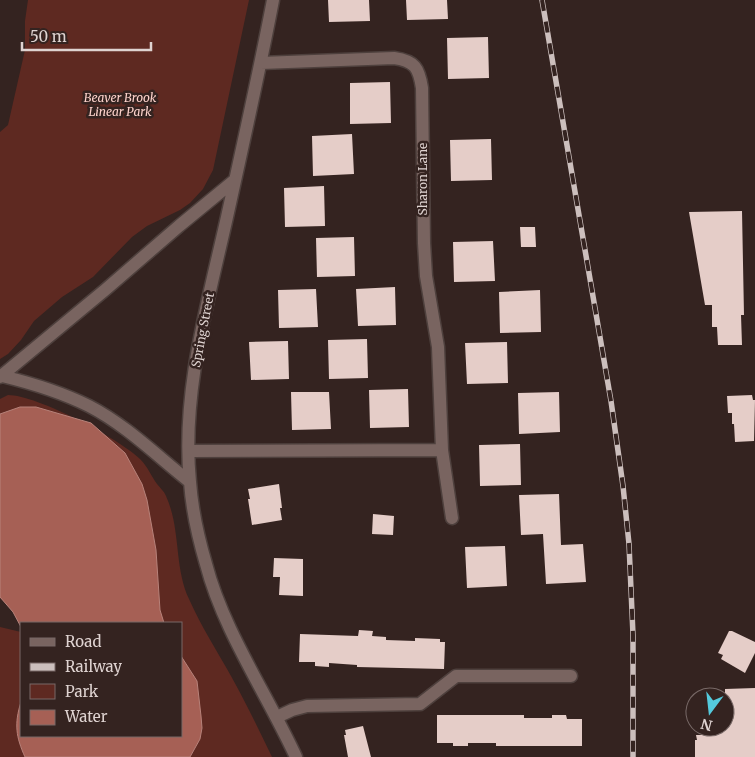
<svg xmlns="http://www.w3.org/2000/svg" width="755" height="757" font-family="Merriweather,serif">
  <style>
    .green { fill: #5e2921 }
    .water { fill: #a66055; stroke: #b7827a }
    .building { fill: #e5cdc8 }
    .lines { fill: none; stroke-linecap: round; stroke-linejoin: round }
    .minor-casing { stroke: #4e403d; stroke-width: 15 }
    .minor { stroke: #796460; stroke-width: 12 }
    .rail-casing { stroke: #ccbfbd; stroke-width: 5.5 }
    .rail { stroke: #342320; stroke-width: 4; stroke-dasharray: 11; stroke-linecap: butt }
    .labels { text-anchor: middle; stroke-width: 5; stroke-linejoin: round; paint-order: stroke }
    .park-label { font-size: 12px; font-style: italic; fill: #fdd2cb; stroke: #342320 }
    .street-label { font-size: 12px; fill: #dfd3d1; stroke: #342320 }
  </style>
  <rect width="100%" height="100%" fill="#342320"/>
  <path class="green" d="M28 0H249L213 170 203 189 190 203 180 210 147 226 132 237 93 277 62 297 34 321 21 340 8 354 0 359V132L8 125 25 50V21Z
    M8 395C37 395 120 439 140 459 148 467 151 476 157 484 160 488 164 491 166 496 181 529 174 567 189 599 201 626 217 651 231 676 246 703 259 730 272 757H0V627L21 632V736H181V623H27L0 598V399Z"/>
  <path class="water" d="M20 407H36L91 423 125 453 142 484 147 500 156 550 160 610 164 623H21V627L13 612 0 597V414Z
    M181 656 197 681 201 716 202 728 200 739 190 757H25C16 737 14 724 21 702V736H181Z"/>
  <path class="building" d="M328 0H369L370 21 329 22Z
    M406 0H447L448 19 407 20Z
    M488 37 489 78 448 79 447 38Z
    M390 82 391 123 350 124V83Z
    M352 134 354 174 313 176 312 136Z
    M491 139 492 180 451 181 450 140Z
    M324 186 325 226 285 227 284 188Z
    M742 211 744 315H741L742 345H718L717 327H712V305H705L689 212Z
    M520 227H535L536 247H521Z
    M354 237 355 276 317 277 316 238Z
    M493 241 495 281 454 282 453 242Z
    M395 287 396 325 358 326 356 289Z
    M316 289 318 327 279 328 278 290Z
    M540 290 541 332 500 333 499 292Z
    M367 339 368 378 329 379 328 340Z
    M288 341 289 379 251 380 249 342Z
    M507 342 508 383 467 384 465 343Z
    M408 389 409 427 370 428 369 390Z
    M291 392H329L331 429 292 430Z
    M559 392 560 432 519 434 518 393Z
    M752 395 753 400H755L754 441 735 442 734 424H732V413H728L727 396Z
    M520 444 521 485 480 486 479 445Z
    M279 484 282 508H280L282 520 252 525 248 499H250L248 489Z
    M559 494 561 545 583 544 586 582 546 584 543 534 521 535 519 495Z
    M373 514 394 516 393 535 372 534Z
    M505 546 507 586 467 588 465 547Z
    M274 558 303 559V596L279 595 280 577H273Z
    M359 630 373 631 372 636 386 637V640L415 641V638L440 639V642H445L444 669 357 667V665L329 663V667L315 666V662H299L300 634 358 636Z
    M729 631H732L755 642V653L745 673 721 659 723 655 718 653Z
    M755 688V757H695V740H697L696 735H718V727H725V689Z
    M437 715H524V718H552V715H566L567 719H582V746H496V743H468V746H453V743H437Z
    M363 726 371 757H348L344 735H346L345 730Z"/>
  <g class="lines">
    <g class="minor-casing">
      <path id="minor" d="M273 0C259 73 243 145 227 217 208 302 181 394 190 482 192 510 198 537 206 564 223 630 267 694 296 757
        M261 63 394 58C415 61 419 68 422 88L424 243 426 276 438 347 442 450 452 518
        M2 376C31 383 61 392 89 406 126 425 157 456 190 482
        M0 377 105 290 179 226 235 180
        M189 451 442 450
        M277 717 292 710 307 706 420 704 456 676H571"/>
    </g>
    <use href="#minor" class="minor"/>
    <g class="rail-casing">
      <path id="rail" d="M542 0 611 401 623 486 629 544 633 635V757"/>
    </g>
    <use href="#rail" class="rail"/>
  </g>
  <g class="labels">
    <g class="park-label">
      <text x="120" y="102">Beaver Brook<tspan x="120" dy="14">Linear Park</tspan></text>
    </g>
    <g class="street-label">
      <text transform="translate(423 179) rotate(-90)" y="4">Sharon Lane</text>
      <text transform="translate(203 330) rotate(-79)" y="4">Spring Street</text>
    </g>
  </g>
  <rect x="20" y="622" width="162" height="115" fill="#342320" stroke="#786967"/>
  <rect x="30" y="638" width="25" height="8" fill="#796460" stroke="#786967"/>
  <text x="65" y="647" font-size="15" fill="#dfd3d1">Road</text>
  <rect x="30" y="663" width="25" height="8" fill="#ccbfbd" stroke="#786967"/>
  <text x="65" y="672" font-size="15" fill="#dfd3d1">Railway</text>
  <rect x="30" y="684" width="25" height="15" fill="#5e2921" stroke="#786967"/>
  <text x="65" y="697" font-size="15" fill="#dfd3d1">Park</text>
  <rect x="30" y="710" width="25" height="15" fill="#a66055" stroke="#786967"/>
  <text x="65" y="722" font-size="15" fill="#dfd3d1">Water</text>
  <g transform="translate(710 712) rotate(195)"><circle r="24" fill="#342320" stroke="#786967"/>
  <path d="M0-4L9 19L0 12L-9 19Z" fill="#54cadd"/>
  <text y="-8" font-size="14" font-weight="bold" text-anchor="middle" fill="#dfd3d1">N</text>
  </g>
  <path d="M22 42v8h129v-8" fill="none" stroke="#dfd3d1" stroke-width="2.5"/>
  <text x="30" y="42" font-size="15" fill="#dfd3d1" stroke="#342320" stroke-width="4" paint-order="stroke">50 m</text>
</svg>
